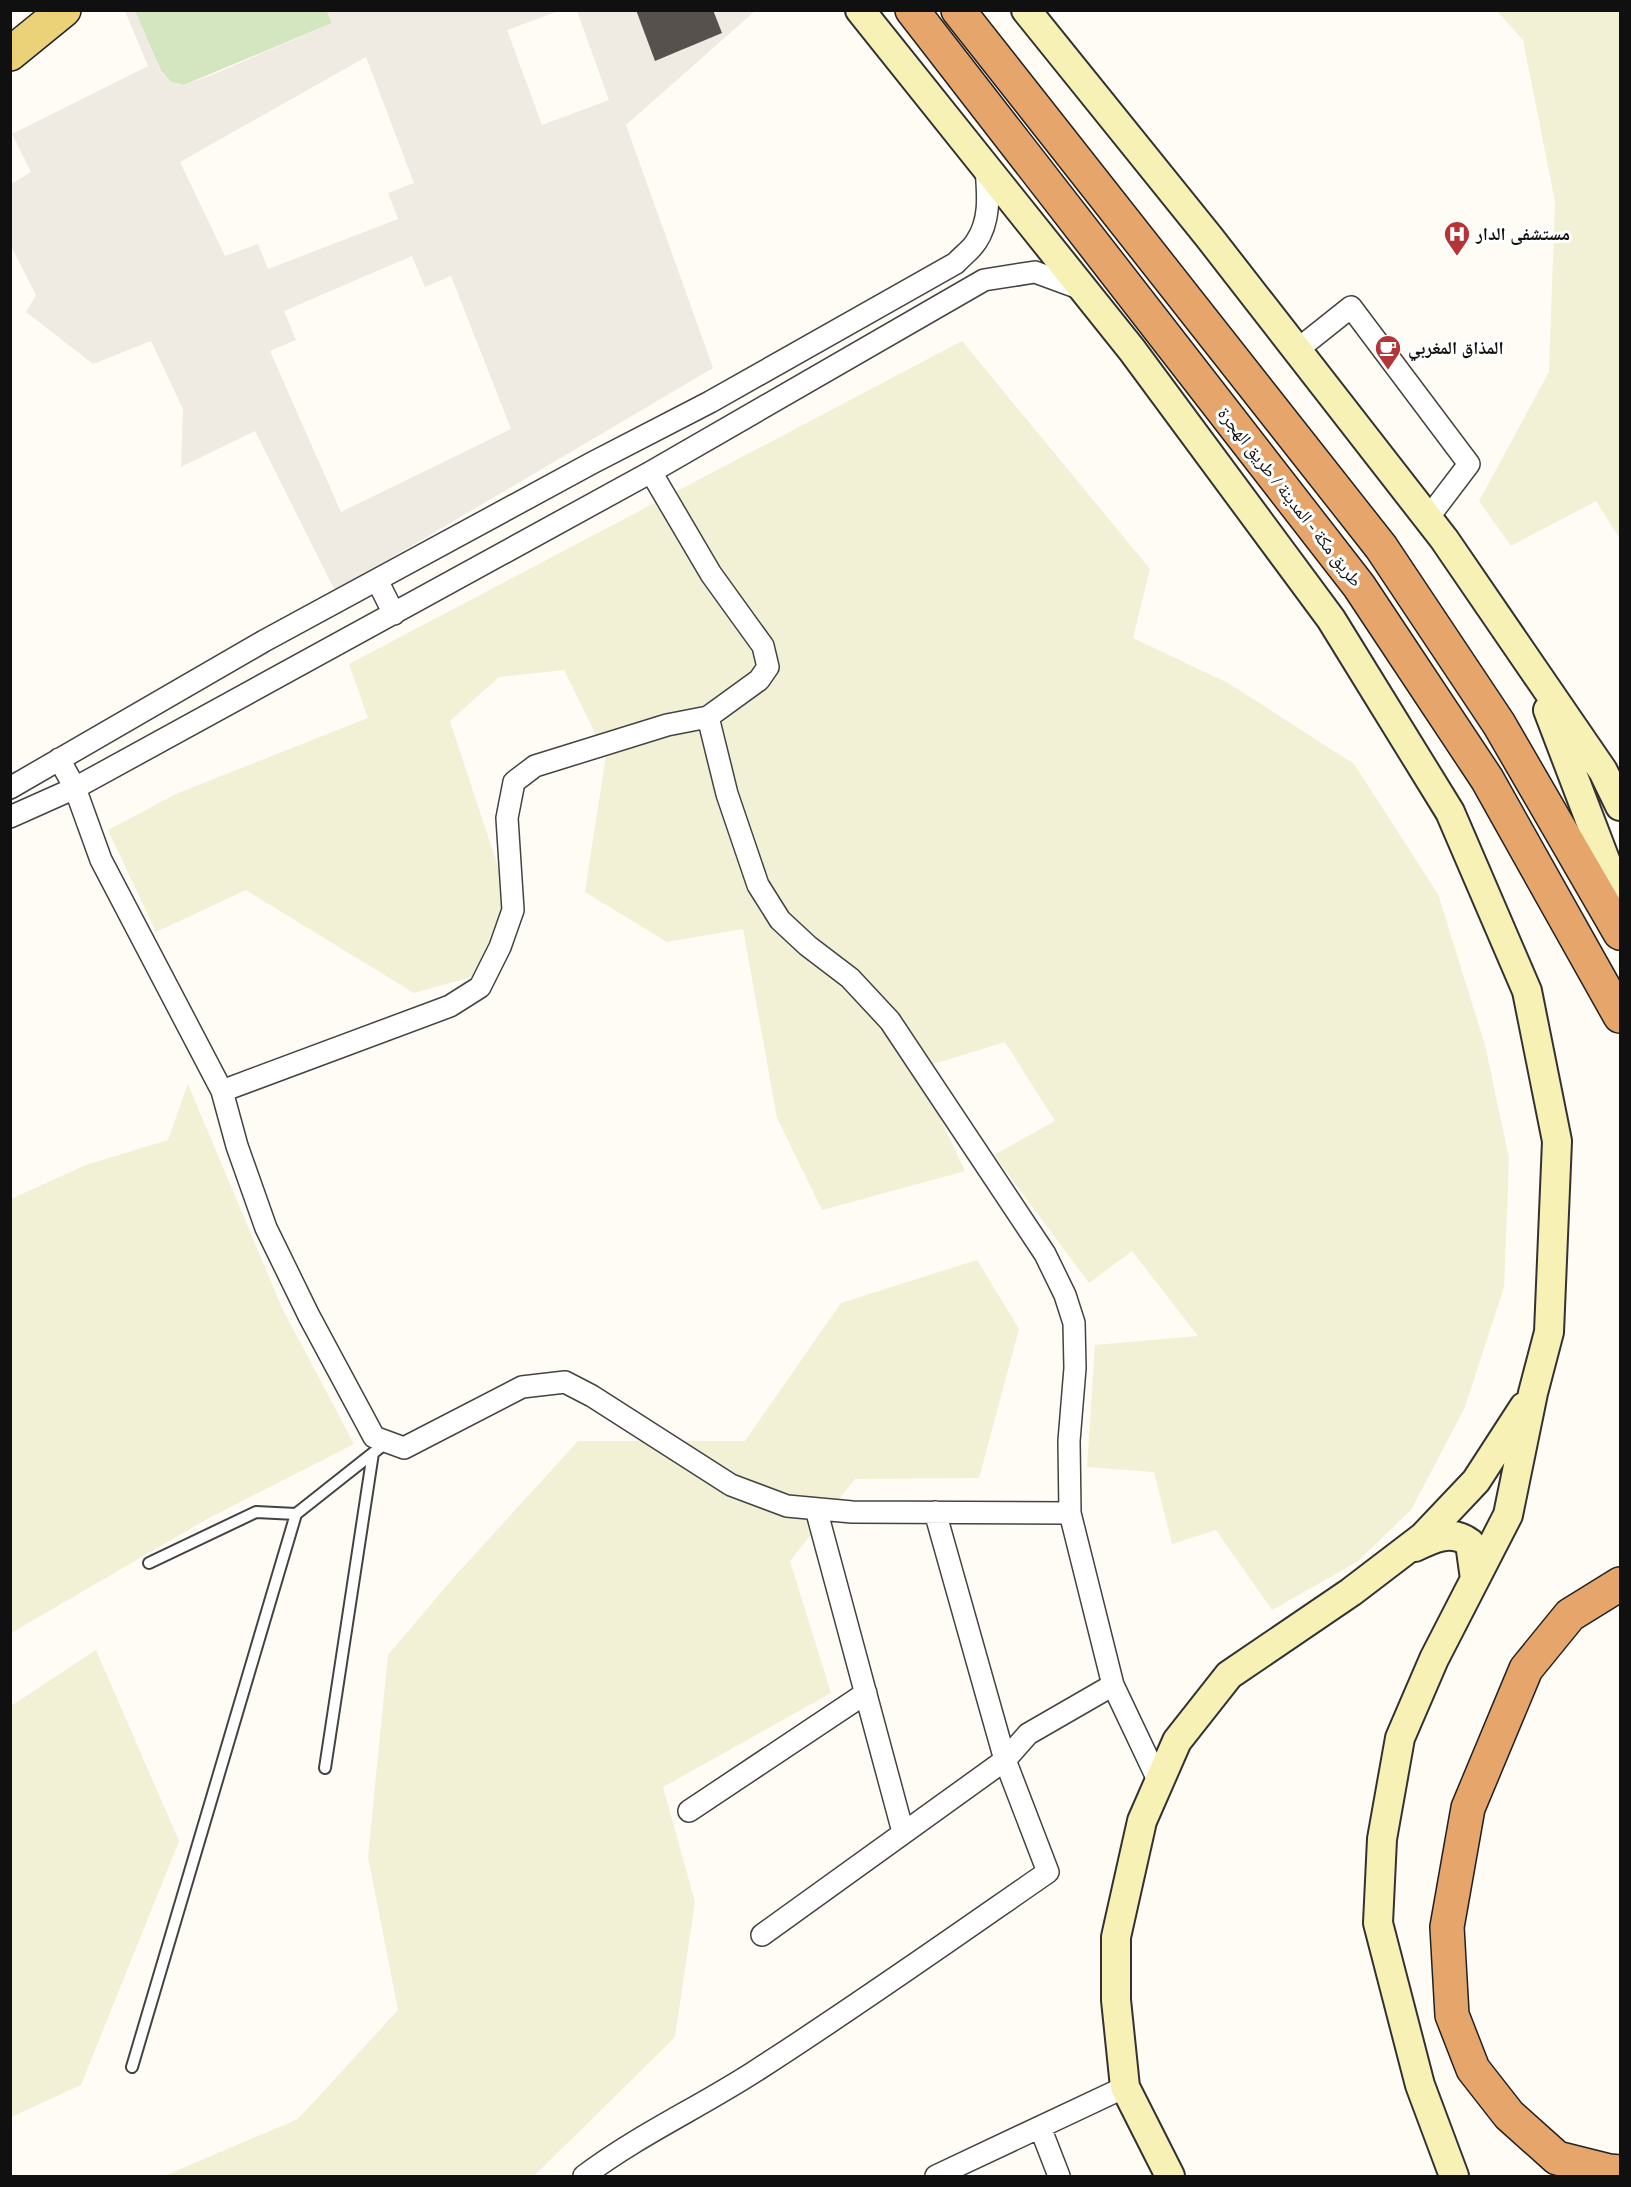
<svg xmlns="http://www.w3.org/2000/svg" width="1631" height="2187" font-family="'Times New Roman','Noto Naskh Arabic',serif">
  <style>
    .farmland { fill: #f2f0d5 }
    .green { fill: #d3e6c0 }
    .plaza { fill: #efebe2; fill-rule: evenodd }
    .building { fill: #57514d }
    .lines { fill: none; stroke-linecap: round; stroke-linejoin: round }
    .lane-casing { stroke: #434343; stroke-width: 14 }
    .street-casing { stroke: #434343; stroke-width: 24 }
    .secondary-casing { stroke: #323232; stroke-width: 32 }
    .primary-casing { stroke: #212121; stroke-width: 36 }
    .highway-casing { stroke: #212121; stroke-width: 36 }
    .lane { stroke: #fff; stroke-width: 10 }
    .street { stroke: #fff; stroke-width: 21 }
    .secondary { stroke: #f7f1b5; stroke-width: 28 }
    .primary { stroke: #ebd177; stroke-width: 33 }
    .highway { stroke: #e6a56a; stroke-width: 33 }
    .labels { text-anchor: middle; stroke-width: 6; stroke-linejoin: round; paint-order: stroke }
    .poi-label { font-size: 18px; font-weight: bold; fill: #101010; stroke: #fff; text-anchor: start }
    .street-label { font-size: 18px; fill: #101010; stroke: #fff }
  </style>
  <rect width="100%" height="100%" fill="#fefcf4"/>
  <path class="farmland" d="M1497 11H1620V539L1596 501 1511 546 1479 501 1549 372 1555 202 1523 40Z
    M962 341 1150 569 1133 638 1228 683 1354 764 1438 894 1485 1045 1509 1158 1504 1287 1465 1407 1411 1510 1357 1562 1272 1610 1216 1530 1172 1544 1154 1472 1087 1467 1095 1345 1198 1336 1132 1251 1089 1283 994 1155 1055 1121 1005 1042 917 1069 965 1171 822 1210 777 1118 743 929 667 942 585 892 606 755 564 670 499 677 450 721 507 894 475 976 414 993 246 890 156 932 108 830 178 793 368 718 349 664Z
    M188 1084 282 1308 354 1444 207 1519 11 1633V1199L86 1165 168 1140Z
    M977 1260 1019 1329 979 1478 855 1479 790 1561 831 1693 663 1787 695 1902 675 2037 534 2176H164L298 2119 398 2010 368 1857 388 1655 455 1576 578 1441H745L841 1303Z
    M96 1650 179 1841 81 2085 11 2117V1706Z"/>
  <path class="green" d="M135 11H327L332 23 184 85 171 82 161 71Z"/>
  <path class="plaza" d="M125 11H135L161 72 171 82 184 85 212 75 332 23 327 11H559L507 30 542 125 609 100 577 11H636L656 60 683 50 668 11H755L626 125 713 368 335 591 255 431 181 467 183 409 151 341 93 364 26 312 36 295 11 246V184L31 172 12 134 148 66ZM366 57 414 183 388 193 398 219 268 269 258 244 225 256 180 162ZM412 256 425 287 451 276 511 429 341 512 270 351 296 340 284 311Z"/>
  <path class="building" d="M636 10H713L722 33 655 61Z"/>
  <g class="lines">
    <g class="lane-casing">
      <path id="lane" d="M149 1563 256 1512 296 1514
        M325 1768 373 1453
        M132 2067 296 1514 387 1442"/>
    </g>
    <g class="street-casing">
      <path id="street" d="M1297 350 1351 307 1469 464 1428 518
        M377 580 394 614
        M708 717 727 794 758 885 780 920 808 946 850 978 890 1021 1045 1254 1065 1295 1074 1323 1075 1368 1069 1441 1070 1513 1113 1685 1159 1782
        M59 759 75 788 101 860 222 1091 237 1146 266 1228 309 1316 374 1437 404 1448 522 1387 565 1382 592 1396 731 1485 787 1506 852 1512 1070 1513
        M10 788 264 641 592 463 710 402 956 263C962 256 971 250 976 242 991 220 988 194 986 168
        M10 817 75 788 651 472 984 280 1035 272 1084 290
        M222 1091 450 1006 480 987 500 947 513 910 507 818 514 782 535 766 667 725 708 717 759 680 768 667 763 646 711 574 651 472
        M816 1509 903 1832
        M689 1811 866 1693
        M762 1935 1005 1760 1028 1734 1113 1685
        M1040 2127 1059 2176
        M584 2176C637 2136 698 2108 754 2072 854 2008 950 1940 1048 1872L1005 1760 935 1512
        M936 2176 1125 2087"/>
    </g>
    <g class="secondary-casing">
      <path id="secondary" d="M860 10 1132 350 1331 619 1450 812 1527 991 1557 1141 1549 1332 1533 1393 1508 1515 1434 1659 1400 1738 1382 1839 1378 1923 1420 2085 1454 2176
        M1026 10 1209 237 1444 539 1603 771 1620 806
        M1548 710 1620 899
        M1415 1547C1433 1538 1452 1529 1470 1543L1475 1579
        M1170 2176 1125 2087 1116 2000V1937L1142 1821 1177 1741 1229 1675 1351 1592 1423 1537 1476 1481 1524 1407"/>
    </g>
    <g class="primary-casing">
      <path id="primary" d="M10 54 64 10"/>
    </g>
    <g class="highway-casing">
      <path id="highway" d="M912 10 1359 586 1487 779 1620 1016
        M958 10 1381 547 1499 724 1620 933
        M1620 1584 1570 1615 1526 1669 1468 1808 1447 1927 1452 2015 1473 2069 1509 2115 1557 2158 1609 2171 1620 2172"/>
    </g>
    <use href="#lane" class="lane"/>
    <use href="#street" class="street"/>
    <use href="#secondary" class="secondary"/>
    <use href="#primary" class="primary"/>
    <use href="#highway" class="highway"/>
  </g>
  <defs>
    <g id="hospital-pin" transform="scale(1.35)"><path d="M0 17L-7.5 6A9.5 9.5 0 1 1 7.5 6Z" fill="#b33538" stroke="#fff"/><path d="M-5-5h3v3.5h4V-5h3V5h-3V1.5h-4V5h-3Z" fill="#fff"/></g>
    <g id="cafe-pin" transform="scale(1.35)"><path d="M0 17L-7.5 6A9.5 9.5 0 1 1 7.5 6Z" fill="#b33538" stroke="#fff"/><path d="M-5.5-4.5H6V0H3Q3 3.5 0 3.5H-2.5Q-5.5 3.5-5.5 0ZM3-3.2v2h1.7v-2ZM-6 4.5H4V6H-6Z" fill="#fff"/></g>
  </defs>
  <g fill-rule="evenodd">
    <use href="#hospital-pin" x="1457" y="234"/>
    <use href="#cafe-pin" x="1388" y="348"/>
  </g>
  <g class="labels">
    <g class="poi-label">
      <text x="1476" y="240">مستشفى الدار</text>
      <text x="1408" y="354">المذاق المغربي</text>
    </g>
    <g class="street-label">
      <text transform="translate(1290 497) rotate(52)" y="6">طريق مكة - المدينة / طريق الهجرة</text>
    </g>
  </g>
  <rect width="1631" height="2187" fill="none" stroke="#101010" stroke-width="24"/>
</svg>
